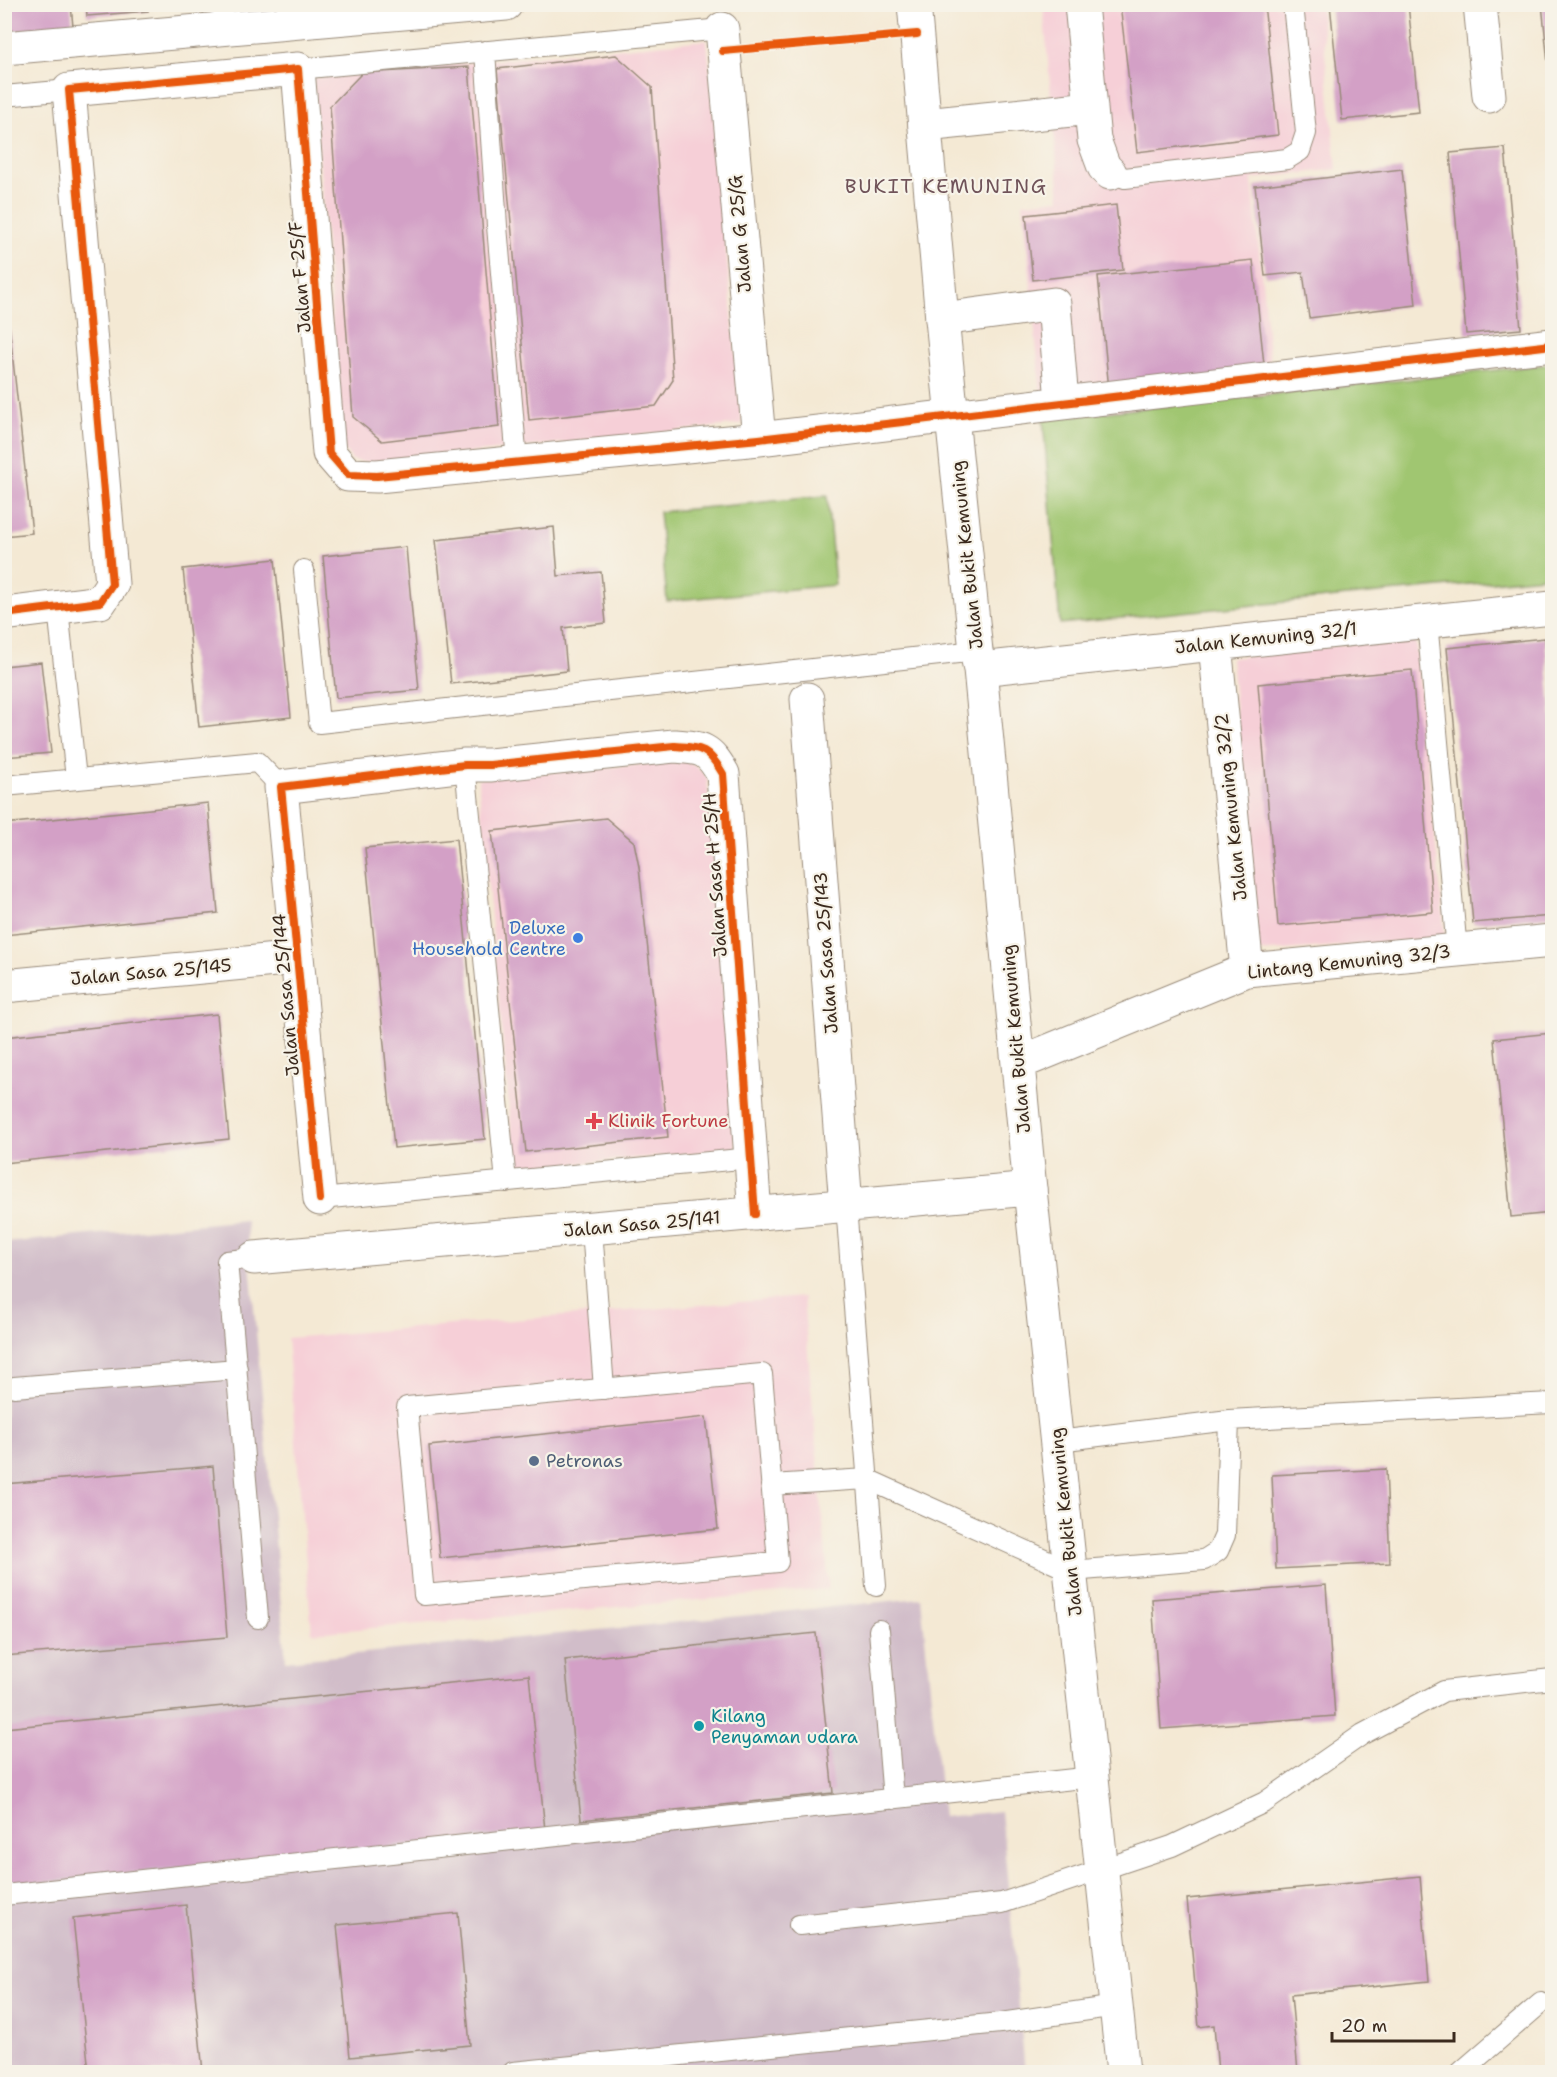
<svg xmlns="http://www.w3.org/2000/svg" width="1557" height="2077" font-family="'Shantell Sans',sans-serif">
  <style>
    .built { fill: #f6cfd7 }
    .industrial { fill: #d1bdc9 }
    .green { fill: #a0c671; stroke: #6e7848; stroke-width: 1.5 }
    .building { fill: #d3a0c6 }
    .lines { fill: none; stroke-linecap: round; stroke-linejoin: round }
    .service-casing { stroke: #988a79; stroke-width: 22 }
    .minor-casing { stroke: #988a79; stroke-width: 35 }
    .secondary-casing { stroke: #988a79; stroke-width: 35 }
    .service { stroke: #fff; stroke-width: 20 }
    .minor { stroke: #fff; stroke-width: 33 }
    .secondary { stroke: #fff; stroke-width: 33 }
    .cycleway-casing { stroke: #f7f3e8; stroke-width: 11 }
    .cycleway { stroke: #e8590c; stroke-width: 8 }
    .shop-dot { fill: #3f7fe0; stroke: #f7f3e8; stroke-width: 2 }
    .health-dot { fill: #e0444e; stroke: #f7f3e8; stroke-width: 2 }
    .service-dot { fill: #5c6f8a; stroke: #f7f3e8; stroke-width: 2 }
    .culture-dot { fill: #0f9aa8; stroke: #f7f3e8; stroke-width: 2 }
    .labels { text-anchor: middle; stroke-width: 4.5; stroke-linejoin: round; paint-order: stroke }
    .street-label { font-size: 18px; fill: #3b2a1e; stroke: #f7f3e8 }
    .shop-label { font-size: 18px; fill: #366cbe; stroke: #f7f3e8; text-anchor: end }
    .health-label { font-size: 18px; fill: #be3a42; stroke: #f7f3e8; text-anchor: start }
    .service-label { font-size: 18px; fill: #4e5e75; stroke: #f7f3e8; text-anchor: start }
    .culture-label { font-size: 18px; fill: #0d838f; stroke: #f7f3e8; text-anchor: start }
    .neighbourhood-label { font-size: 20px; letter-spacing: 1.5px; fill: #705359; stroke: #f7f3e8 }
  </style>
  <rect width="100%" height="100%" fill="#f7f3e8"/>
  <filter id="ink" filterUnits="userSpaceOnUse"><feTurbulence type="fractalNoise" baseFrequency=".0167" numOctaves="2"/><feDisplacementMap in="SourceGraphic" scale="12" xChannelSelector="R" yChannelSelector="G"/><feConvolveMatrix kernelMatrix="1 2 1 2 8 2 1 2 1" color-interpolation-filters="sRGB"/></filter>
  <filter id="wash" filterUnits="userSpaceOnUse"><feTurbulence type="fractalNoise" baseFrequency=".008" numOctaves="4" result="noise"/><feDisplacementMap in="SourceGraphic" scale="24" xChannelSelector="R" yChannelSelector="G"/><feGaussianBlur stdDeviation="1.35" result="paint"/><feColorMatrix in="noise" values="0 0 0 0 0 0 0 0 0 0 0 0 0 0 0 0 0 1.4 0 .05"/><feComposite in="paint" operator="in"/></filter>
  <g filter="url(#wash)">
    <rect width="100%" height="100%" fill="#f4e9d4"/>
    <path class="built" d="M1043 5H1320L1337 169 1252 179 1273 394 1043 418 1023 203 1060 199Z
      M707 40 742 424 372 463 352 460 342 445 313 78Z
      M1415 637 1445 938 1258 952 1231 658Z
      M684 761 695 766 707 777 736 1149 515 1169 478 779Z
      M803 1297 829 1589 312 1633 287 1338Z"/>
    <path class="industrial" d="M246 1220 286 1661 921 1598 943 1817 1001 1811 1025 2072H5V1243Z"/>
    <path class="green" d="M1552 364V576L1060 624 1043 419Z
      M827 496 835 585 667 601 659 512Z"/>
    <g id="blocks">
      <path class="building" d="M4 4H71L73 27 4 33Z
        M86 4H147L148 11 87 16Z
        M1120 4H1264L1278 135 1137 152Z
        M1330 4H1408L1419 112 1342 120Z
        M1542 4H1552V93H1551Z
        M616 55 652 87 673 380 656 406 529 420 497 69Z
        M469 67 499 427 382 441 353 417 330 106 362 73Z
        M1505 148 1521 329 1466 334 1450 153Z
        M1402 169 1416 305 1309 318 1303 272 1265 276 1255 186Z
        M1116 205 1123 270 1033 280 1026 215Z
        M1253 260 1265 374 1109 390 1098 276Z
        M4 297H6L32 533 4 536Z
        M554 527 558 576 601 572 606 623 563 628 567 671 451 684 436 540Z
        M406 547 419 690 336 698 323 556Z
        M275 559 291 717 199 727 183 569Z
        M1545 638 1552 721V916L1473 923 1447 648Z
        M41 662 51 753 4 757V666Z
        M1412 670 1433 912 1278 926 1258 684Z
        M208 803 218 913 4 935V824Z
        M606 818 634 842 639 867 668 1137 526 1152 492 831Z
        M456 839 485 1139 394 1148 365 848Z
        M217 1014 229 1139 4 1163V1037Z
        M1552 1033V1213L1511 1217 1494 1039Z
        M706 1417 718 1529 440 1558 429 1446Z
        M213 1466 227 1637 4 1656V1484Z
        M1386 1469 1390 1563 1276 1569 1272 1475Z
        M1326 1585 1335 1716 1161 1729 1152 1599Z
        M816 1633 833 1793 581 1820 565 1660Z
        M529 1675 545 1830 5 1885V1728Z
        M1420 1876 1429 1981 1291 1995 1298 2072H1218L1214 2025 1199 2027 1187 1899Z
        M186 1905 203 2072H89L73 1918Z
        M458 1913 470 2045 350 2057 337 1925Z"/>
    </g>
  </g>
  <g filter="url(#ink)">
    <use href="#blocks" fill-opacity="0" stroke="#988a79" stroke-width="1.5"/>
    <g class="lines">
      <g class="service-casing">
        <path id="service" d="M485 51 497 226 517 462
          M298 69 722 29
          M4 96 69 90
          M1110 173 1125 178 1287 159 1300 151 1306 133 1293 4
          M304 570 319 723 976 651
          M58 608 76 779
          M1427 621 1457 951
          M465 765 506 1182
          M4 786 257 762 281 787
          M320 1199 751 1158
          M846 1206 876 1586
          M592 1229 604 1389
          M254 1258 227 1261 258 1618
          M762 1374 778 1562 424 1595 407 1407Z
          M14 1387 237 1369
          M1058 1441 1229 1420 1552 1403
          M771 1485 867 1479 1071 1571 1204 1560 1218 1551 1225 1535 1229 1420
          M879 1630 893 1799
          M4 1895 1092 1777
          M799 1925 1002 1903 1172 1846 1265 1802 1363 1734 1444 1691 1552 1679
          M513 2072 1000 2023 1116 2006
          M1461 2072 1541 2003"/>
      </g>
      <g class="minor-casing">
        <path id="minor" d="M1081 4 1094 140 1104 167 1110 173
          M1480 4 1489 96
          M722 29 759 439
          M4 48 506 4
          M925 125 1091 108
          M942 319 1054 304 1062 402
          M4 614 100 602 112 584 69 90 298 69 329 453 348 475 377 476 759 439 1552 345
          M1215 644 1247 970
          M980 669 1552 608
          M807 699 846 1206
          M4 986 297 958
          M1019 1063 1247 970 1552 941
          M320 1199 281 787 465 765H490L674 746C703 748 708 748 723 774L755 1214
          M254 1258 1030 1189"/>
      </g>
      <g class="secondary-casing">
        <path id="secondary" d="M914 4 942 319 976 651 980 669 1030 1189 1123 2072"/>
      </g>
      <use href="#service" class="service"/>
      <use href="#minor" class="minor"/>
      <use href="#secondary" class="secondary"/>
      <g class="cycleway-casing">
        <path id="cycleway" d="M723 51 917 34
          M4 614 100 602 112 584 69 90 298 69 329 453 348 475 377 476 759 439 1552 345
          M320 1199 281 787 465 765H490L674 746C703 748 708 748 723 774L755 1214"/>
      </g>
      <use href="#cycleway" class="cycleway"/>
    </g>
  </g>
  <circle class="shop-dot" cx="578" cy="938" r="6"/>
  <path class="health-dot" d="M591 1112h6v6h6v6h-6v6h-6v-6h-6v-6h6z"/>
  <circle class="service-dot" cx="534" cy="1461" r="6"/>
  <circle class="culture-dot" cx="699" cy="1726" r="6"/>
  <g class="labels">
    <g class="street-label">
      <text transform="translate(740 234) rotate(-95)" y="6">Jalan G 25/G</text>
      <text transform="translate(300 277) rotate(-95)" y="6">Jalan F 25/F</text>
      <text transform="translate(967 555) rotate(-96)" y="6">Jalan Bukit Kemuning</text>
      <text transform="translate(1266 638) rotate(-6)" y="6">Jalan Kemuning 32/1</text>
      <text transform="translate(1231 807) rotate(-96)" y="6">Jalan Kemuning 32/2</text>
      <text transform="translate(715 875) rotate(-94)" y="6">Jalan Sasa H 25/H</text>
      <text transform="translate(826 953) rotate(-94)" y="6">Jalan Sasa 25/143</text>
      <text transform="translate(1349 962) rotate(-6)" y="6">Lintang Kemuning 32/3</text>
      <text transform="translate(151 972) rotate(-5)" y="6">Jalan Sasa 25/145</text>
      <text transform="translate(286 995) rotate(-95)" y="6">Jalan Sasa 25/144</text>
      <text transform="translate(1016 1039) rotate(-95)" y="6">Jalan Bukit Kemuning</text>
      <text transform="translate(642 1224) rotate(-5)" y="6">Jalan Sasa 25/141</text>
      <text transform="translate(1066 1522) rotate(-96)" y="6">Jalan Bukit Kemuning</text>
    </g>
    <g class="shop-label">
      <text x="566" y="934">Deluxe<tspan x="566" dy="21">Household Centre</tspan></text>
    </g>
    <g class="health-label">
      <text x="608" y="1127">Klinik Fortune</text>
    </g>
    <g class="service-label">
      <text x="546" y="1467">Petronas</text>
    </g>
    <g class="culture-label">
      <text x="711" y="1722">Kilang<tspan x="711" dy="21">Penyaman udara</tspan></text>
    </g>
    <g class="neighbourhood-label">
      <text x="946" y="193">BUKIT KEMUNING</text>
    </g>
  </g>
  <rect width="1557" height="2077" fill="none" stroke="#f7f3e8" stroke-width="24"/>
  <path d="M1332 2032v9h122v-9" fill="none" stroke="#3b2a1e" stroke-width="3"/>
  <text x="1341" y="2032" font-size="18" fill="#3b2a1e" stroke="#f7f3e8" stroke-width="4.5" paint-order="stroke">20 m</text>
</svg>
